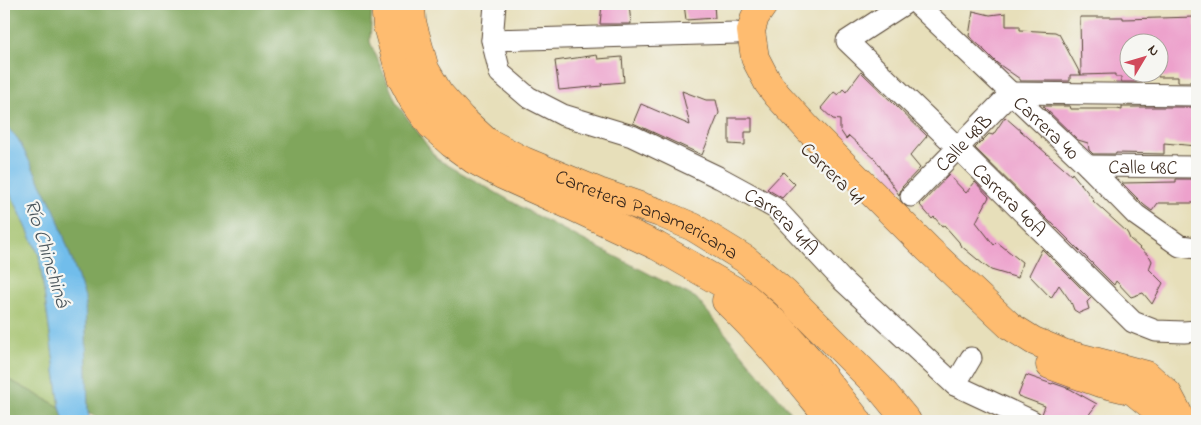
<svg xmlns="http://www.w3.org/2000/svg" width="1201" height="425" font-family="'Indie Flower',sans-serif">
  <style>
    .green { fill: #a0bf68; stroke: #6e7443 }
    .forest { fill: #80a65c; stroke: #5e683d }
    .water { fill: #71bdeb; stroke: #567484 }
    .building { fill: #eda1cc }
    .lines { fill: none; stroke-linecap: round; stroke-linejoin: round }
    .minor-casing { stroke: #554535; stroke-width: 23 }
    .major-casing { stroke: #554535; stroke-width: 29 }
    .highway-casing { stroke: #554535; stroke-width: 29 }
    .minor { stroke: #fff; stroke-width: 21 }
    .major { stroke: #febc70; stroke-width: 28 }
    .highway { stroke: #febc70; stroke-width: 28 }
    .labels { text-anchor: middle; stroke-width: 4.5; stroke-linejoin: round; paint-order: stroke }
    .street-label { font-size: 20px; fill: #3b2a1e; stroke: #f6f6f2 }
    .water-label { font-size: 21px; font-style: italic; fill: #4b565c; stroke: #f6f6f2 }
  </style>
  <rect width="100%" height="100%" fill="#f6f6f2"/>
  <filter id="ink" filterUnits="userSpaceOnUse"><feTurbulence type="fractalNoise" baseFrequency=".02" numOctaves="2"/><feDisplacementMap in="SourceGraphic" scale="10" xChannelSelector="R" yChannelSelector="G"/><feConvolveMatrix kernelMatrix="1 2 1 2 8 2 1 2 1" color-interpolation-filters="sRGB"/></filter>
  <filter id="wash" filterUnits="userSpaceOnUse"><feTurbulence type="fractalNoise" baseFrequency=".0096" numOctaves="4" result="noise"/><feDisplacementMap in="SourceGraphic" scale="20" xChannelSelector="R" yChannelSelector="G"/><feGaussianBlur stdDeviation="1.12" result="paint"/><feColorMatrix in="noise" values="0 0 0 0 0 0 0 0 0 0 0 0 0 0 0 0 0 1.4 0 .05"/><feComposite in="paint" operator="in"/></filter>
  <g filter="url(#wash)">
    <rect width="100%" height="100%" fill="#e7dfba"/>
    <path class="green" d="M4 184 15 202 39 255 60 407 4 377Z"/>
    <path class="forest" d="M4 4H372L370 42 397 104 437 159 537 216 696 298 798 421H103L88 413 85 298 55 211 18 139 4 124Z
      M4 377 60 407 64 421H4Z"/>
    <path class="water" d="M4 124 18 139 55 211 85 298 88 413 91 421H64L60 407 39 255 15 202 4 184Z"/>
    <g id="blocks">
      <path class="building" d="M602 4H629L631 24H600Z
        M684 4H714L715 18 686 20Z
        M973 11 990 15 1006 13V26H1020V30L1055 32 1059 34 1081 75H1070V81H1020V79L997 63 983 49V48L980 46 969 36Z
        M1080 17H1123V19L1195 17V82H1178V77H1158V42H1128V72H1139V82H1121V77H1115V74L1081 75Z
        M597 55 598 59 622 57 624 82 601 84 602 86 559 90 555 61Z
        M861 72 927 136 910 156 920 168 902 187 899 195 875 159 849 136 846 139 840 130V120L833 119 821 108 834 92 838 95 843 89 846 92Z
        M682 91 706 100H716L719 113 702 155 633 123 641 104 690 125Z
        M1043 106H1070L1071 109H1117L1122 110V107H1197V146L1164 143V154L1116 153V154H1093L1089 150 1088 143 1078 140Z
        M1005 117 1071 175 1072 173 1094 200 1093 201 1126 231 1128 234 1130 239 1150 257 1152 261 1149 269 1163 283 1152 304 1143 293 1131 297 1116 281 1114 285 1052 223H1051L975 148 989 134 993 135Z
        M729 118H752V132H745V145L729 144Z
        M783 172 795 184 782 198 767 189Z
        M949 175 966 193 975 182 989 197 976 222 994 245 997 242 1022 262 1018 278 991 270 983 264 960 245 959 242 944 225 942 226 934 217 932 219 920 205Z
        M1176 179H1197V203H1158L1152 211 1144 205 1122 183 1176 182Z
        M1042 249 1091 298 1087 302 1089 309 1079 313 1074 310 1071 302 1059 285 1051 298 1029 275Z
        M1026 375 1052 384 1053 383 1070 389 1097 404 1084 421H1054L1044 418 1042 414 1045 406 1018 396Z"/>
    </g>
  </g>
  <g filter="url(#ink)">
    <use href="#blocks" fill-opacity="0" stroke="#554535" stroke-width="1"/>
    <g class="lines">
      <g class="minor-casing">
        <g id="minor">
          <path id="s1" d="M495 4 492 40 500 73 528 97 563 115 632 136 720 178 775 208 841 279 955 385 1032 421"/>
          <path id="s2" d="M904 4 847 41 958 148 1133 322 1156 331 1184 332 1197 331"/>
          <path id="s3" d="M917 4 1088 166 1136 215 1180 246 1197 248"/>
          <path d="M492 40 736 33"/>
          <path id="s4" d="M1088 166 1197 167"/>
          <path id="s5" d="M911 196 1011 93 1197 95"/>
          <path d="M955 385 971 358"/>
        </g>
      </g>
      <g class="major-casing">
        <path id="major" d="M764 4 755 17 751 31 755 58 768 83 777 95 809 130 928 249 1010 326 1034 341 1063 353 1114 366 1147 375 1168 394 1177 411 1181 421
          M1050 365 1100 383 1133 391 1153 407 1160 421"/>
      </g>
      <g class="highway-casing">
        <g id="highway">
          <path d="M385 4 387 26 401 77 413 100 431 125 452 144 474 160 502 175 569 205 657 246 746 297 781 328 813 364 858 421"/>
          <path id="s6" d="M411 4 412 22 425 69 439 93 462 119 486 141 524 161 599 192 660 213 693 227 745 259 785 293 879 387 907 421"/>
          <path d="M726 301C765 338 798 380 832 421"/>
        </g>
      </g>
      <use href="#minor" class="minor"/>
      <use href="#major" class="major"/>
      <use href="#highway" class="highway"/>
    </g>
  </g>
  <g class="labels">
    <g class="street-label">
      <text dy="7" stroke="none"><textPath href="#s3" startOffset="179">Carrera 40</textPath></text>
      <text dy="7" stroke="none"><textPath href="#s5" startOffset="75">Calle 48B</textPath></text>
      <text dy="7" stroke="none"><textPath href="#s4" startOffset="55">Calle 48C</textPath></text>
      <text transform="translate(833 173) rotate(44)" y="7">Carrera 41</text>
      <text dy="7" stroke="none"><textPath href="#s2" startOffset="295">Carrera 40A</textPath></text>
      <text dy="7" stroke="none"><textPath href="#s6" startOffset="339">Carretera Panamericana</textPath></text>
      <text dy="7" stroke="none"><textPath href="#s1" startOffset="392">Carrera 41A</textPath></text>
    </g>
    <g class="water-label">
      <text transform="translate(48 253) rotate(73)" y="7">Río Chinchiná</text>
    </g>
  </g>
  <rect width="1201" height="425" fill="none" stroke="#f6f6f2" stroke-width="20"/>
  <g transform="translate(1144 58) rotate(52)"><circle r="24" fill="#f6f6f2" stroke="#aba49d"/>
  <path d="M0-4L9 19L0 12L-9 19Z" fill="#d1495b"/>
  <text y="-8" font-size="14" font-weight="bold" text-anchor="middle" fill="#3b2a1e">N</text>
  </g>
</svg>
